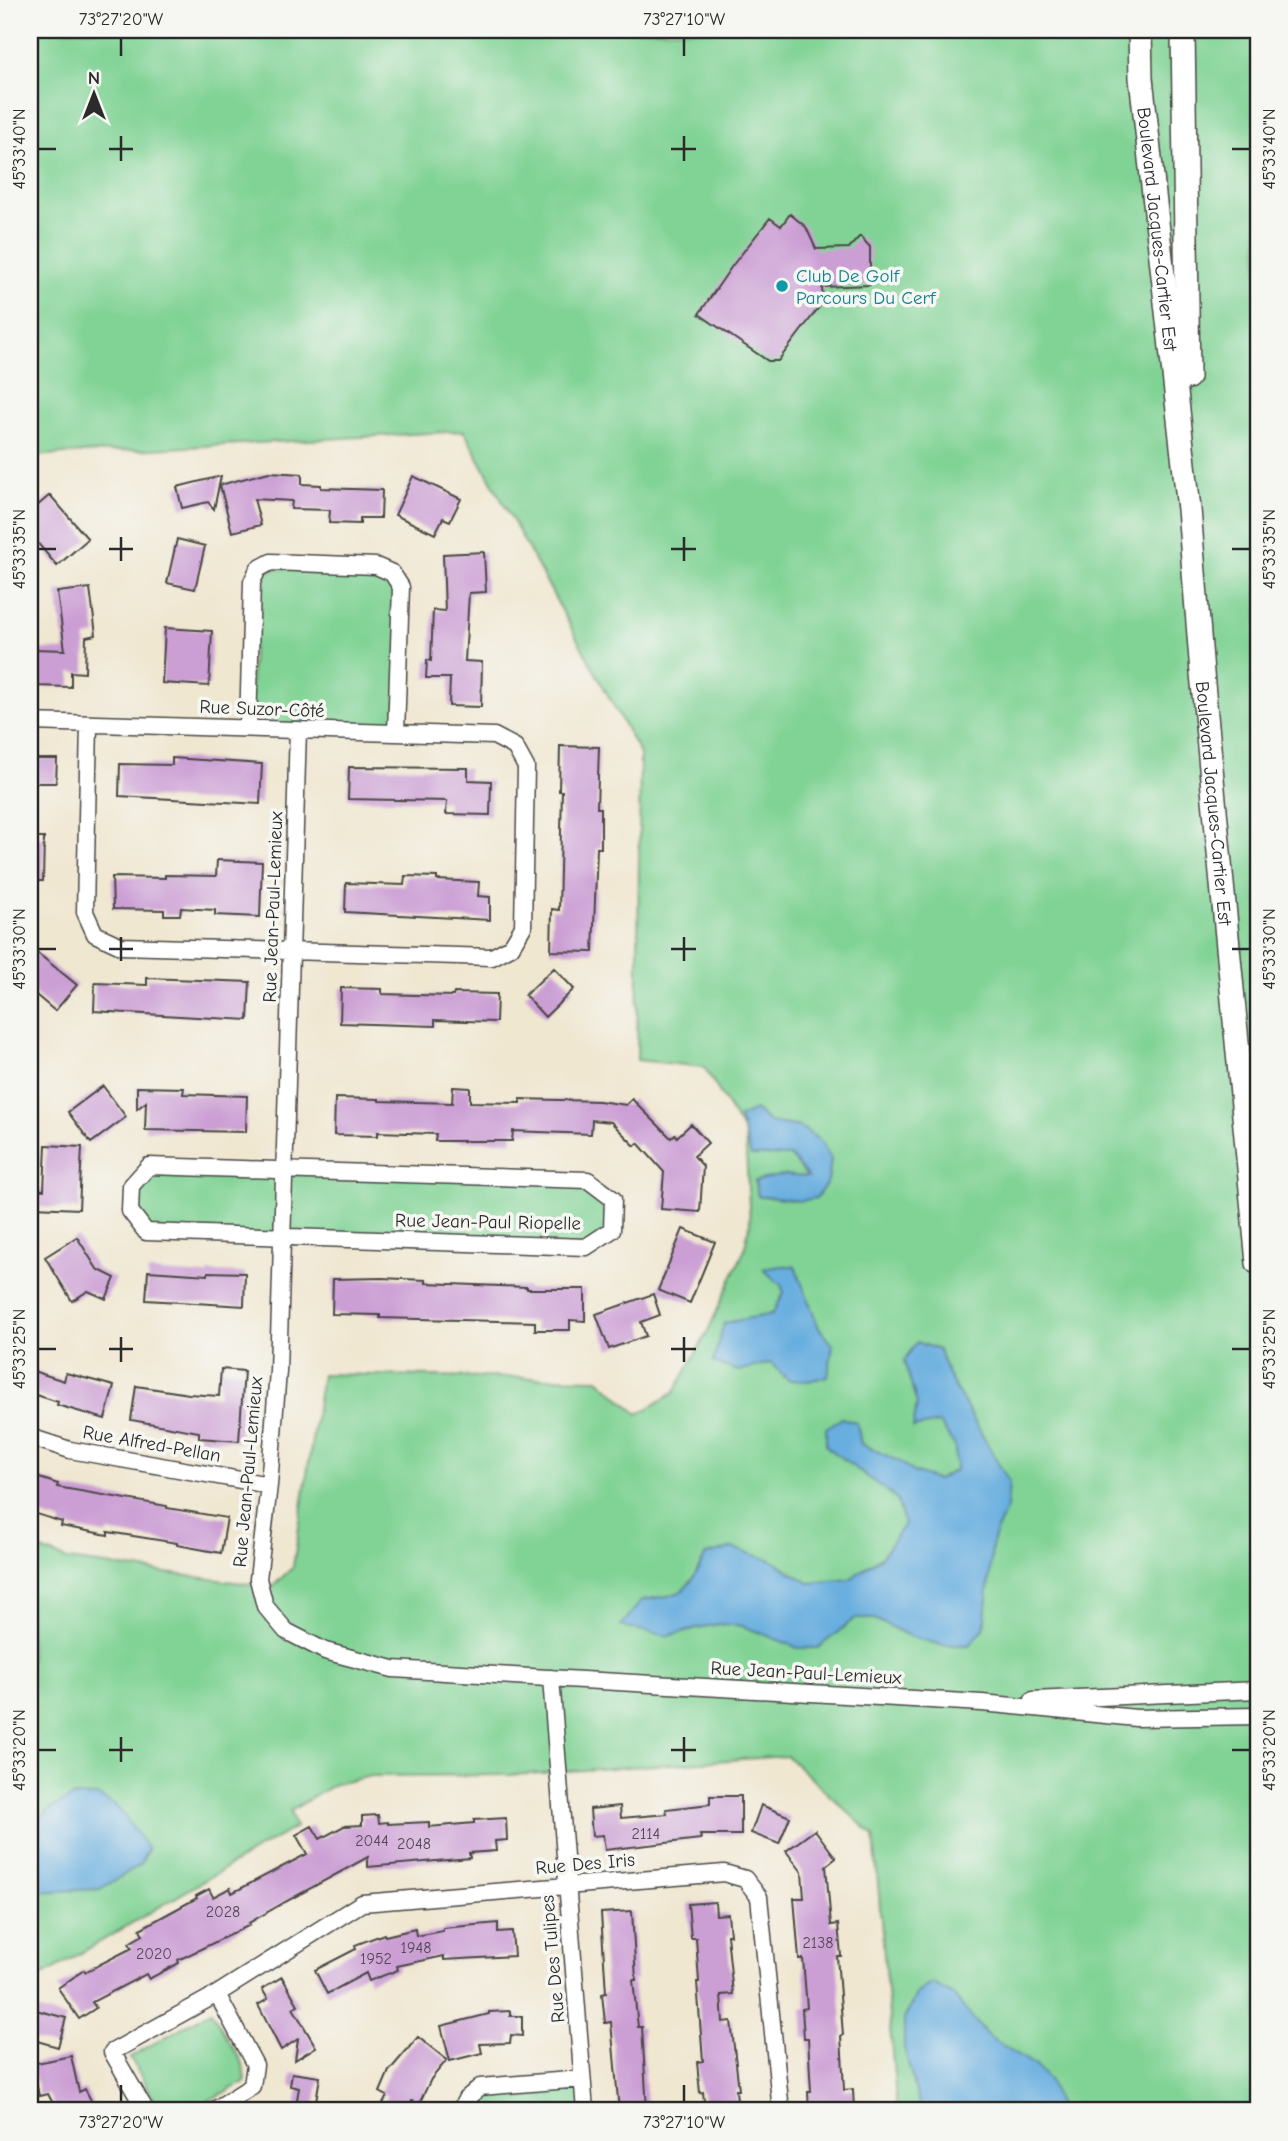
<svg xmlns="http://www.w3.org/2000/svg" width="1288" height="2141" font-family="'Comic Neue',sans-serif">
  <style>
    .green { fill: #81d395; stroke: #567f60; stroke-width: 2 }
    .water { fill: #68aedf; stroke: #4a6c85; stroke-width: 2 }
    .building { fill: #cb9ed4 }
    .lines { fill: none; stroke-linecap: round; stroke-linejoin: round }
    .street-casing { stroke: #494744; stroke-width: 19 }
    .secondary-casing { stroke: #494744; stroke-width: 26 }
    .street { stroke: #fff; stroke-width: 16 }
    .secondary { stroke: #fff; stroke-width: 23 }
    .ticks { fill: none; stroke: #2b2b2b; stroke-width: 2.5 }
    .culture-dot { fill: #0f9aa8; stroke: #f6f6f2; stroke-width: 2.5 }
    .labels { text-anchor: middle; stroke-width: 7; stroke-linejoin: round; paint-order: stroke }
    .number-label { font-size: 16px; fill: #534855 }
    .street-label { font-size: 19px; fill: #2b2b2b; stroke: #f6f6f2 }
    .culture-label { font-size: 19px; fill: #0d838f; stroke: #f6f6f2; text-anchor: start }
    .neatline { fill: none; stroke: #2b2b2b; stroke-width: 2.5 }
    .ticks-label { font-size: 18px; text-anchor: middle; fill: #2b2b2b }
  </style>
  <rect width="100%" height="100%" fill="#f6f6f2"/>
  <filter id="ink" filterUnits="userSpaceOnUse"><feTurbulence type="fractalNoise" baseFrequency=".0143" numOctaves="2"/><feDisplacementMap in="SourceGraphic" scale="14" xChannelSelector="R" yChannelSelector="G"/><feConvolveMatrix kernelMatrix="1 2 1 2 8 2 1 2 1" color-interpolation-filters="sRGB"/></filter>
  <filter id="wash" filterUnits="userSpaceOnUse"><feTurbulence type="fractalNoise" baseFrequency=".00686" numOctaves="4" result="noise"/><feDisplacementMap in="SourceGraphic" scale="28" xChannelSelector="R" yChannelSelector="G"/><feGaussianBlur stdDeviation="1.57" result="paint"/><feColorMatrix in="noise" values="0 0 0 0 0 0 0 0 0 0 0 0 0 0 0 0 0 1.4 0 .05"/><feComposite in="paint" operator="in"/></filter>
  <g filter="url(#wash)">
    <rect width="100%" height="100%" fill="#f0e7d1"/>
    <path class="green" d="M30 30H1258V2111H897L874 1836 787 1756 513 1775 371 1776 335 1784 290 1811 295 1827 30 1983V1546L68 1560 272 1587 293 1567 322 1374 598 1379 638 1414 674 1393 707 1333 744 1251 750 1223 745 1134 704 1067 637 1060 640 754 464 431 30 456Z
      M376 566 401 587 396 733 248 728 258 569Z
      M149 1166 588 1180 613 1199 612 1230 586 1247 146 1232 130 1211 131 1186Z
      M211 2011 243 2064 245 2082 188 2111H161L130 2057Z
      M582 2079 585 2111H460L480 2087Z"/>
    <path class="water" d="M755 1110 769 1122 800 1127 821 1141 831 1160 828 1181 816 1198 800 1201 758 1196 755 1181 783 1175 808 1177 790 1156H751L739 1117Z
      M781 1266H795L819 1328 833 1345 828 1376 809 1381 788 1380 771 1363 738 1371 713 1362 724 1323 772 1314 784 1293 781 1285 763 1269Z
      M917 1342 939 1350 948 1375 1009 1482 1007 1508 993 1539 984 1629 969 1645H941L909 1636 875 1619H854L818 1648H798L743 1626 720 1624 697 1628 668 1636 621 1626 642 1600C688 1593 684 1595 706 1555L732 1548 771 1560 809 1583 850 1579 882 1556 904 1524 897 1499 826 1446V1428L842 1418 857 1423 861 1444 899 1461 913 1472 937 1480 956 1470 955 1446 939 1423 913 1428 917 1404 904 1361Z
      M75 1796H98L117 1806 148 1849 140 1865 100 1889 36 1892 30 1895V1827L51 1808Z
      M932 1983 953 1995 988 2036 1036 2066 1050 2081 1060 2111H921L904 2047V2019L917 1993Z"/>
    <g id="blocks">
      <path class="building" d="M790 214 806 227 816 249 849 248 860 236 870 247V285L822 287 823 302 778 361H768L699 314 732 266 770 218 781 226Z
        M269 472 302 474V484L321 485V488L382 490 381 518H360V524L329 523 330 510 291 509 292 501 254 499 261 525 232 532 220 485Z
        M221 476 214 509 208 502 182 508 177 487Z
        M413 476 461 499 450 521 443 518 435 534 395 515Z
        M50 495 88 539 57 566 30 534V512Z
        M177 539 205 546 195 589 167 583Z
        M484 552 486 592 469 593 465 661 482 662 481 707 449 706 450 678H426L427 660 431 661 433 610 445 611 443 554Z
        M90 588 96 635 86 637 85 673 71 672V687L33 686 34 649 65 650 57 592Z
        M165 628 212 631 209 686 162 683Z
        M560 746 599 747 597 808H601V848H597L593 952 551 951 552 909 559 910 562 791H559Z
        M172 758 262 764 260 804 119 796 120 764 172 765Z
        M30 759H57L56 783H30Z
        M349 767 468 768V780L491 781 490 815 446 814 447 801 348 799Z
        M30 838H44L43 881H30Z
        M217 860 262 862 260 917 215 915V910L181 908 180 915H164V910L113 909 112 877 165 878V875L216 876Z
        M405 876 437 877V880L479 882 478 896 490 897V920L345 912 346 883 404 885Z
        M30 947 77 985 55 1011 30 990Z
        M554 968 574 989 545 1017 525 995Z
        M147 978 250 982 248 1020 94 1011 95 983 147 985Z
        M341 988 382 989V994L453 996 454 993 497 994 496 1022 435 1020V1026L340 1023Z
        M103 1086 126 1117 91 1143 68 1112Z
        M137 1087 184 1088 183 1094 247 1096 246 1132 145 1130 146 1102 137 1109Z
        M453 1087 470 1088V1102L520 1103V1099L599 1101 626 1105 632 1099 671 1138 675 1134 677 1137 691 1124 708 1143 694 1156 703 1166 700 1212 661 1209 664 1172 638 1143 635 1146 611 1122 592 1120 591 1134 513 1131 512 1141H435L436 1134 378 1132V1136L334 1135 335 1098 379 1099V1101L452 1103Z
        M46 1145 82 1147 79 1209 34 1207 35 1189 44 1190Z
        M683 1229 715 1242 690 1303 658 1290Z
        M77 1237 97 1269 115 1278 106 1299 88 1291 72 1301 45 1257Z
        M148 1271 208 1275V1272L245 1273 244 1306 146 1300Z
        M381 1278 426 1280V1283L527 1287V1289H585V1321L570 1320V1330H535V1322L380 1318V1315L332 1314 333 1279Z
        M653 1294 660 1315 641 1322 646 1336 609 1349 596 1314Z
        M221 1369 244 1371 239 1441 199 1438V1432L131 1420 136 1386 189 1394 219 1396Z
        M30 1370 64 1381 66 1373 114 1386 105 1419 57 1405 58 1402 30 1393Z
        M30 1475 58 1484 57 1487 167 1506V1508L227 1518 221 1553 177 1545V1543L108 1532V1535L61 1526 62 1522 30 1512Z
        M710 1796H741V1835H700L701 1839 605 1850 603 1835 592 1836 590 1809 620 1806 621 1818 667 1814 666 1809 710 1804Z
        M761 1805 790 1817 779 1844 751 1833Z
        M378 1815 379 1823 388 1822V1824L429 1822V1827L474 1823V1820L506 1818 507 1840 495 1841 496 1851 469 1853 470 1858 368 1867V1857L285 1902 249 1923 250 1925 178 1960 179 1963 149 1979 146 1974 92 2002 96 2008 79 2019 58 1988 84 1970 85 1972 132 1948 129 1943 143 1935 140 1929 197 1898 196 1896 209 1889 213 1897 230 1888 232 1893 307 1854 296 1835 312 1826 320 1839 344 1826 362 1825V1816Z
        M815 1830 836 1858 826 1866 831 1925 838 1924 841 1956H837L843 2035 841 2036 844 2090 853 2089 854 2111H809L808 2092H811L808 2038H804L802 2009 807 2008 803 1959H799L794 1898H804L802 1872 786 1851Z
        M715 1902 716 1915 728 1914 730 1935H727L733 1994 721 1995 723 2022 731 2021 739 2090H736L738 2111H705L703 2092 700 2093 697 2062 703 2061 697 1982H699L696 1938H691L688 1904Z
        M632 1911 636 1980H633L638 2027H642L647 2111H619L611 2022 605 2023 602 1994 606 1993 601 1913Z
        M498 1923V1932L512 1931 514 1956 444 1960V1956L397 1966 398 1970 369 1981 366 1973 327 1994 315 1970 356 1949 355 1945 384 1934 385 1936 415 1929 416 1936 443 1931V1928Z
        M282 1977 298 2005 293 2008 316 2047 295 2060 298 2039 281 2050 258 2005 268 1999 262 1989Z
        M32 2009 66 2018 58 2047 30 2039V2017Z
        M510 2011V2016H522V2036L511 2035 510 2043 480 2044 482 2053 450 2061 441 2026 489 2014V2012Z
        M418 2037 447 2060 431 2079 419 2104 412 2101 407 2111H400L383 2104 387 2096 380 2092 389 2071Z
        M71 2056 79 2092 85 2089 93 2104 78 2111H57L48 2094 39 2096 32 2064Z
        M292 2073 320 2077 315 2107 296 2105 299 2088 290 2086Z"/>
    </g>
  </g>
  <g filter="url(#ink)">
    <use href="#blocks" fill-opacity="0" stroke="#494744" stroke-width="2"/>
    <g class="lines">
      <g class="street-casing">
        <path id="street" d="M30 722 494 736 515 747 526 767 523 927 511 947 492 957 121 946 95 934 85 912 89 724
          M248 728 252 582 258 569 271 562 376 566 392 573 401 587 396 733
          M298 730 278 1371 269 1485 258 1579 265 1606 286 1631 325 1651 393 1669 982 1703 1136 1718 1258 1716
          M149 1166 588 1180 613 1199 612 1230 586 1247 146 1232 130 1211 131 1186Z
          M30 1437 70 1450 269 1485
          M551 1678 585 2111
          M1033 1700 1258 1690
          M146 2111 112 2052 217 1994 362 1903 724 1873 745 1879 759 1897 781 2111
          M213 2111 252 2086 255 2065 217 1994
          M460 2111 466 2099 480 2087 582 2079"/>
      </g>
      <g class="secondary-casing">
        <g id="secondary">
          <path id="s1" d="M1140 30 1141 78 1189 509 1202 673 1258 1263"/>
          <path d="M1183 30 1188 377"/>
        </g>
      </g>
      <use href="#street" class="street"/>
      <use href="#secondary" class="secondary"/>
    </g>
  </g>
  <path class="ticks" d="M121 38V56M684 38V56M121 136V161M684 136V161M38 149H56M109 149H133M671 149H696M1232 149H1250M121 537V561M684 537V561M38 549H56M109 549H133M671 549H696M1232 549H1250M121 937V961M684 937V961M38 949H56M109 949H133M671 949H696M1232 949H1250M121 1337V1362M684 1337V1362M38 1349H56M109 1349H133M671 1349H696M1232 1349H1250M121 1737V1762M684 1737V1762M38 1750H56M109 1750H133M671 1750H696M1232 1750H1250M121 2085V2102M684 2085V2102"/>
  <circle class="culture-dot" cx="782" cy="286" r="7"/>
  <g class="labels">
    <g class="number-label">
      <text x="646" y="1839">2114</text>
      <text x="372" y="1846">2044</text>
      <text x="414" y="1849">2048</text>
      <text x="223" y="1917">2028</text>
      <text x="818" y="1948">2138</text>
      <text x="416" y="1953">1948</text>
      <text x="154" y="1959">2020</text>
      <text x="376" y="1964">1952</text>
    </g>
    <g class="street-label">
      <text dy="7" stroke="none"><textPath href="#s1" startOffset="200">Boulevard Jacques-Cartier Est</textPath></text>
      <text transform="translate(262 708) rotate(2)" y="7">Rue Suzor-Côté</text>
      <text dy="7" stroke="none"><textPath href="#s1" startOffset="777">Boulevard Jacques-Cartier Est</textPath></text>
      <text transform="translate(272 907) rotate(-88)" y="7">Rue Jean-Paul-Lemieux</text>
      <text transform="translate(488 1221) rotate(1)" y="7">Rue Jean-Paul Riopelle</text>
      <text transform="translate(152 1443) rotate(10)" y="7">Rue Alfred-Pellan</text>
      <text transform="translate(247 1472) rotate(-85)" y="7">Rue Jean-Paul-Lemieux</text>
      <text transform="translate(806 1672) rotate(3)" y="7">Rue Jean-Paul-Lemieux</text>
      <text transform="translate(585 1863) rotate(-5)" y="7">Rue Des Iris</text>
      <text transform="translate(552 1959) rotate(-95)" y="7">Rue Des Tulipes</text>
    </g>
    <g class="culture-label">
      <text x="796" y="282">Club De Golf<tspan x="796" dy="22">Parcours Du Cerf</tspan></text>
    </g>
  </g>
  <rect width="1288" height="2141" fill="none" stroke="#f6f6f2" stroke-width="77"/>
  <g transform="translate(94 94)" stroke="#f6f6f2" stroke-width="5" paint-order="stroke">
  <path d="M0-5L12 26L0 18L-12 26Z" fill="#2b2b2b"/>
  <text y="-10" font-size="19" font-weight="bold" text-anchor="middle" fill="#2b2b2b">N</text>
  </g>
  <rect x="38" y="38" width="1212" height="2064" class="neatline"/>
  <g class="ticks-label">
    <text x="121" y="25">73°27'20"W</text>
    <text x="684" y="25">73°27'10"W</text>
    <text transform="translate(19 149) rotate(-90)" y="6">45°33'40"N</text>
    <text transform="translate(1269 149) rotate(-90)" y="6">45°33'40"N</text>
    <text transform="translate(19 549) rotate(-90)" y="6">45°33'35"N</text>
    <text transform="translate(1269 549) rotate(-90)" y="6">45°33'35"N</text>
    <text transform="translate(19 949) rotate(-90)" y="6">45°33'30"N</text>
    <text transform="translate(1269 949) rotate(-90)" y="6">45°33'30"N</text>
    <text transform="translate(19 1349) rotate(-90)" y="6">45°33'25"N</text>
    <text transform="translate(1269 1349) rotate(-90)" y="6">45°33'25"N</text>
    <text transform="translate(19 1750) rotate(-90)" y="6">45°33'20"N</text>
    <text transform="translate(1269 1750) rotate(-90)" y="6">45°33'20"N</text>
    <text x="121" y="2128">73°27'20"W</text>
    <text x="684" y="2128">73°27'10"W</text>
  </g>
</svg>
